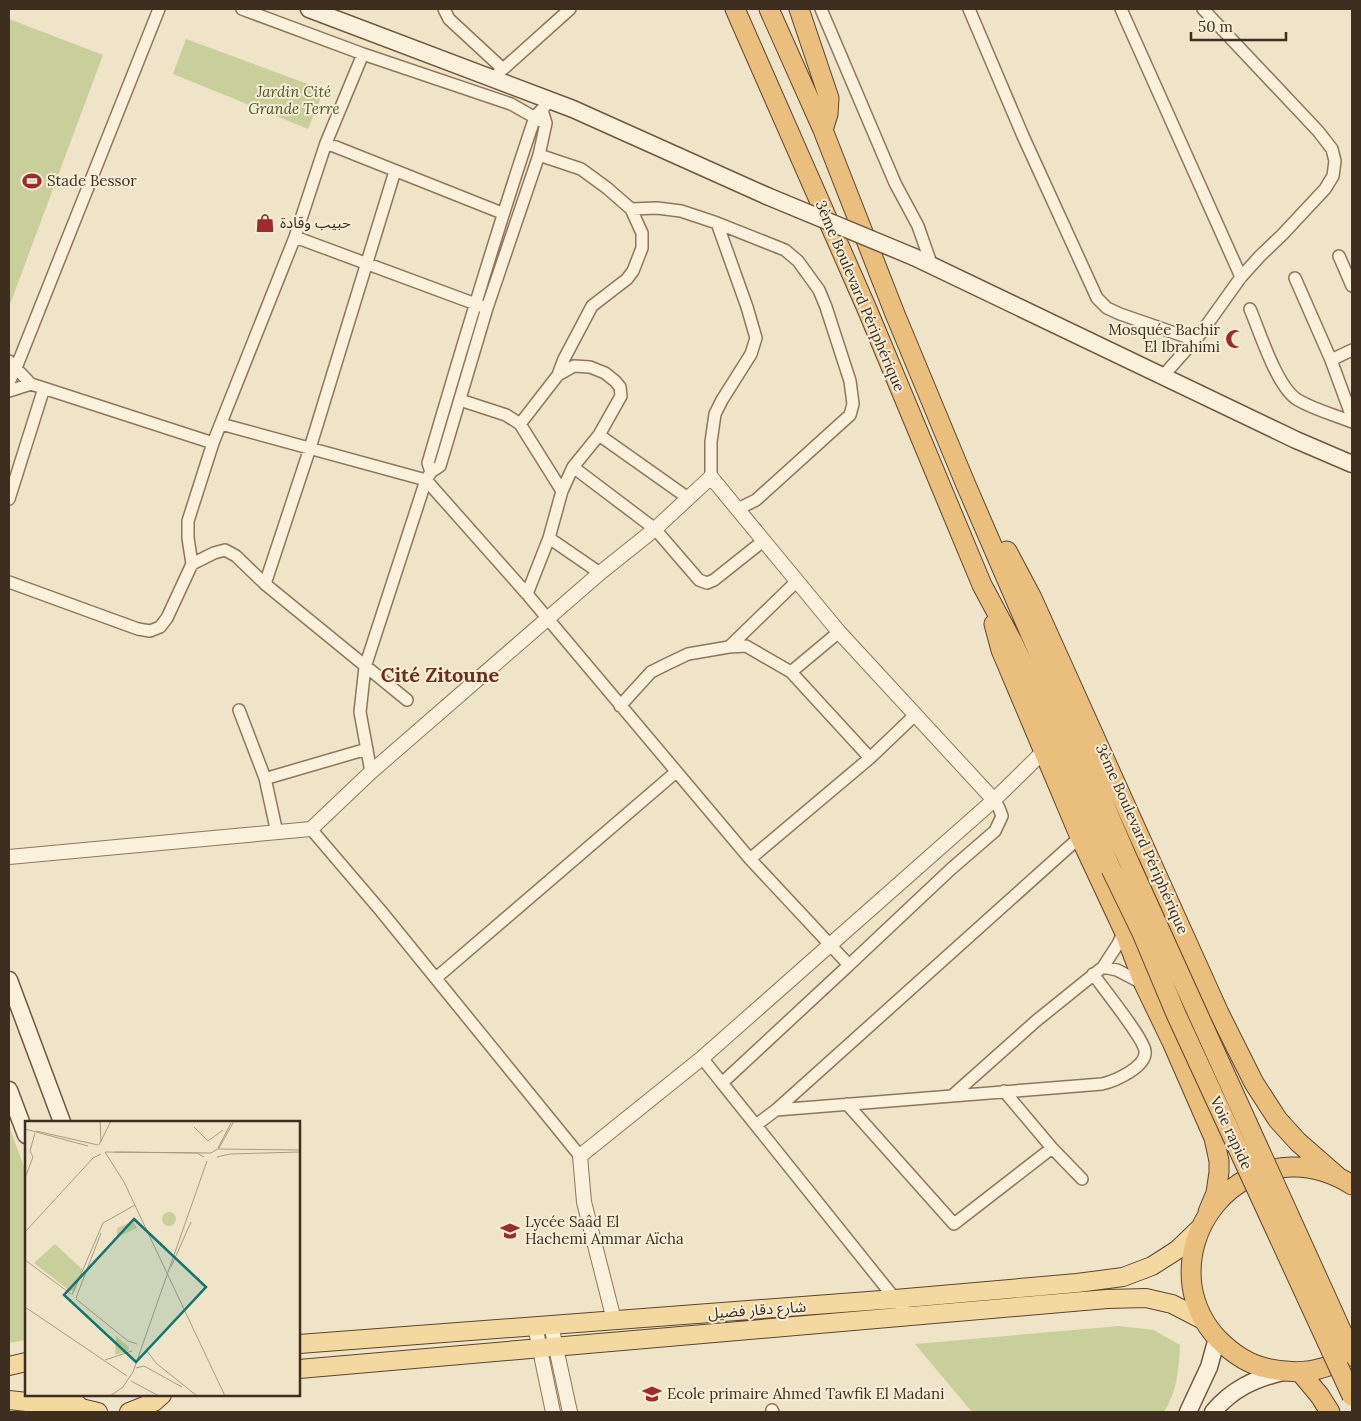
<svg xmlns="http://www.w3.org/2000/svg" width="1361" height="1421" font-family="Lora,'Noto Sans Arabic',serif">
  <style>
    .green { fill: #c9cf9b }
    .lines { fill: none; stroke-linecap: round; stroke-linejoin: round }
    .minor-casing { stroke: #8d765c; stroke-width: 14 }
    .tertiary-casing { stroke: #8d765c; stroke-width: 16 }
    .secondary-casing { stroke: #6f573f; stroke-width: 19 }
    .primary-casing { stroke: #5b4430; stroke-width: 20 }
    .trunk-casing { stroke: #5b4430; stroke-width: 21 }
    .minor { stroke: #faf1dc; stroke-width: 11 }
    .tertiary { stroke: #faf1dc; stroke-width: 14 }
    .secondary { stroke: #faf1dc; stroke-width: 16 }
    .primary { stroke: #f3d9a0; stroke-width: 18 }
    .trunk { stroke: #eabe7c; stroke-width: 19 }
    .secondary-bridge-casing { stroke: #6f573f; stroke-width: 19; stroke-linecap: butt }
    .trunk-bridge-casing { stroke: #5b4430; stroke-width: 21; stroke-linecap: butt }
    .secondary-bridge { stroke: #faf1dc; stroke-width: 16 }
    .trunk-bridge { stroke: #eabe7c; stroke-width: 19 }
    .labels { text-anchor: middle; stroke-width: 4; stroke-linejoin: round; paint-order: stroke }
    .park-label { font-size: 15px; font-style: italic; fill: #4d5a26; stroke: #f7eed8 }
    .poi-label { font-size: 15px; fill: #3d2e20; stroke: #f7eed8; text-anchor: start }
    .street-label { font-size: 15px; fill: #3d2e20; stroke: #f7eed8 }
    .district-label { font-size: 20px; font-weight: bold; fill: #6b2e1e; stroke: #f7eed8 }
    .inset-road { fill: none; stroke: #a89b85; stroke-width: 1 }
    .view { fill: #0f766e; fill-opacity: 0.15; stroke: #0f766e; stroke-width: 2.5 }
    .inset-edge { fill: none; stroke: #3d2e20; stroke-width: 2.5 }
  </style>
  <rect width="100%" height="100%" fill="#f0e4c8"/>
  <path class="green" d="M9 19 103 55 9 307Z
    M186 39 324 90 308 129 173 74Z
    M9 1126 26 1172V1325L25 1327 26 1340 9 1343Z
    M1119 1326 1154 1330 1180 1345C1179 1369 1177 1392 1164 1412H972L915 1344Z"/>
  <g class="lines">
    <g class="minor-casing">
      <path id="minor" d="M444 9 449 19 503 69
        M821 9 895 183 918 226 932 266
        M969 9 1023 136 1097 298 1107 308 1120 314 1195 340
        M1121 9 1241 277
        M363 54 511 104 541 121
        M493 78 570 9
        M326 143 502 213
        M631 209 657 208 681 211 717 223 785 250 798 261 819 290 826 307 850 381 853 404 850 415 756 500 738 509
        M295 237 481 306
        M1339 256 1352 286
        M1295 278 1331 360 1352 417
        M1250 309C1260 332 1277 388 1298 400 1315 410 1335 415 1352 422
        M1331 360 1352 350
        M9 361 31 384 213 443
        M1163 376 1201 333 1241 277 1260 256 1282 235 1325 189 1333 176 1335 161 1332 149 1318 131 1203 9
        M9 382 16 368 159 9
        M9 391 31 384
        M460 400 506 415 520 424 558 375 564 359 592 306 627 279 633 271 642 248V233L631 209 607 188 581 169 539 155
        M221 424 426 480 527 594 750 859 849 965 722 1083 908 1315
        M520 424 562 491
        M599 435 688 498
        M573 467 655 529 699 580 707 583 714 580 763 541
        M431 472 428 463C462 347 496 232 535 117L546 105
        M711 477V442L715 414 722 400 751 354 756 338 747 307 717 223
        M9 499 44 388
        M549 538 600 573
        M192 564 214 553 225 550 236 556 265 584 407 700
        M9 582 138 629 150 631 160 627 167 618 192 564 188 538V521L213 443 295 237 326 143 363 54 242 9
        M265 584 310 448 395 171
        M527 594 549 538 562 491 573 467 599 435 621 396 620 387 615 381 605 373 590 367 574 366 558 375
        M729 647 797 581
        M791 672 839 632
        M620 706 651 672 665 665 688 654 729 647 746 646 791 672 870 758
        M239 710 265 778 277 833
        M371 772 360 712 365 667 426 480 431 472 440 466 487 308 539 155 546 123 542 110
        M271 777 367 749
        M311 829 381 911 580 1156
        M750 859 870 758 915 715
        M849 965 951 869 995 831 1002 816 999 808 994 800
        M1103 967 1117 970 1142 983
        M436 978 676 772
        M702 1058 722 1083
        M1004 1091 1052 1148 1082 1179
        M953 1095 1036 1021 1103 967 1118 944 1124 931
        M847 1104 954 1224 1052 1148
        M776 1110 1102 1084C1115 1081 1147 1067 1145 1051 1144 1039 1103 988 1093 974
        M756 1125 776 1110 1080 837
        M772 1410 773 1412"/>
    </g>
    <g class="tertiary-casing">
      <path id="tertiary" d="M9 857 311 829 371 772 600 573 655 529 711 477 839 632 994 800
        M614 1320 584 1202 580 1156 702 1058 994 800 1044 751
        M551 1325 570 1412
        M535 1326 553 1412"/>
    </g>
    <g class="secondary-casing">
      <path id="secondary" d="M309 9 573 109 767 196
        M914 257 1296 440 1352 464
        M9 980 62 1122
        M9 1090 26 1135
        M1188 1412 1209 1367 1217 1338
        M1213 1412C1232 1389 1254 1379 1283 1372"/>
    </g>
    <g class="primary-casing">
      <path id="primary" d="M299 1344 895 1299 1077 1283 1123 1277 1152 1266 1177 1250 1200 1228
        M9 1366 26 1362
        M299 1369 1107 1299 1146 1298 1172 1304 1203 1320
        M72 1399 81 1408 98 1412
        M9 1400 81 1408
        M129 1412 154 1402 162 1395"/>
    </g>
    <g class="trunk-casing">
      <path id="trunk" d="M735 9 867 309 982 585 1013 643 1058 740 1111 869
        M769 9 823 130 895 314 966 485 1129 862
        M799 9 829 98 828 114 823 130
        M1007 551 1032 598 1219 1013 1254 1083 1278 1120 1298 1142 1338 1177
        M994 624 1001 650 1080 837 1124 931 1144 984 1172 1042 1214 1138 1219 1161V1172L1216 1193 1208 1212
        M1349 1355C1324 1373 1296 1375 1266 1368 1247 1364 1232 1353 1218 1339 1204 1324 1195 1306 1192 1286 1184 1225 1230 1169 1291 1167 1312 1166 1335 1174 1352 1185
        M1300 1372 1320 1396 1330 1412"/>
    </g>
    <use href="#minor" class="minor"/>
    <use href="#tertiary" class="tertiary"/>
    <use href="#secondary" class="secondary"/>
    <use href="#primary" class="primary"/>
    <use href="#trunk" class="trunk"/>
    <g class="secondary-bridge-casing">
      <path id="secondary-bridge" d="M767 196 914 257"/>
    </g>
    <g class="trunk-bridge-casing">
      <path id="trunk-bridge" d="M1129 862 1352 1354
        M1111 869 1142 933 1176 1014 1352 1396"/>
    </g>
    <use href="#secondary-bridge" class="secondary-bridge"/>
    <use href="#trunk-bridge" class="trunk-bridge"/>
  </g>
  <defs>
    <g id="stadium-bare" transform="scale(1.5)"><path d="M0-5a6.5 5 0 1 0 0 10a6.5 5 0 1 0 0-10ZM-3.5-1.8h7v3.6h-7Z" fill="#9e2a2b" stroke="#f7eed8" stroke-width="2.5" paint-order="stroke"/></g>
    <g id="shop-bare" transform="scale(1.5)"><path d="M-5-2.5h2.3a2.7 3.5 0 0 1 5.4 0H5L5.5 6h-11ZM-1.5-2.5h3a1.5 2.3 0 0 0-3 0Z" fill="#9e2a2b" stroke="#f7eed8" stroke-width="2.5" paint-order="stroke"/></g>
    <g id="mosque-bare" transform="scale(1.5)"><path d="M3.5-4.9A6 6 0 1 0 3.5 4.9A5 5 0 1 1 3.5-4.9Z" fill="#9e2a2b" stroke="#f7eed8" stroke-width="2.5" paint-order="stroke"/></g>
    <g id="school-bare" transform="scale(1.5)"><path d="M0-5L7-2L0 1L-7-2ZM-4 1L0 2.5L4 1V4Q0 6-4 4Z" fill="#9e2a2b" stroke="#f7eed8" stroke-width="2.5" paint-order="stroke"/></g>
  </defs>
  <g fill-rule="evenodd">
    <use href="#stadium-bare" x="32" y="181"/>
    <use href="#shop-bare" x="265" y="223"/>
    <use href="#mosque-bare" x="1235" y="339"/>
    <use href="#school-bare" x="510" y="1231"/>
    <use href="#school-bare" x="652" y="1394"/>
  </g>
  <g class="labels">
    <g class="park-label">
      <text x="294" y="97">Jardin Cité<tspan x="294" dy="17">Grande Terre</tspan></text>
    </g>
    <g class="poi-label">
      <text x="47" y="186">Stade Bessor</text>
      <text x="280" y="228">حبيب وقادة</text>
      <text x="1220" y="335" text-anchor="end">Mosquée Bachir<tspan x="1220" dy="17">El Ibrahimi</tspan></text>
      <text x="525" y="1227">Lycée Saâd El<tspan x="525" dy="17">Hachemi Ammar Aïcha</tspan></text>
      <text x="667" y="1399">Ecole primaire Ahmed Tawfik El Madani</text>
    </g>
    <g class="street-label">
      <text transform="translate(860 296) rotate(67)" y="5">3ème Boulevard Périphérique</text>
      <text transform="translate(1142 839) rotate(66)" y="5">3ème Boulevard Périphérique</text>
      <text transform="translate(1231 1133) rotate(65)" y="5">Voie rapide</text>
      <text transform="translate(757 1310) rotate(-4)" y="5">شارع دقار فضيل</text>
    </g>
    <g class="district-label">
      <text x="440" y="682">Cité Zitoune</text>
    </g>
  </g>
  <g transform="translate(25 1121)">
    <rect width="275" height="275" fill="#f0e4c8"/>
    <path d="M137 98a7 7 0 1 1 14 0a7 7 0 1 1-14 0ZM108 100 112 107 92 116V107ZM30 123 58 149 49 170H45L9 142ZM91 215 104 226 103 230 90 234Z" fill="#c9cf9b"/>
    <path class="inset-road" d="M75 0 76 21M169 6 183 20 198 9M0 8 63 25M11 10 73 24M74 24 86 0M193 27 206 2M193 28 275 29M80 31 99 61 200 275M80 31 172 32 179 36M90 31 186 32 194 27 209 0M192 36 205 33 275 31M0 57 8 36 5 30 10 12M0 111 68 37 76 33M0 139 46 173M146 146 166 101M47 174 78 102 110 84M51 177 76 112M51 178 103 220 112 223M0 186 102 255M122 230 131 242 172 275M80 239 107 230M111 247 119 245 157 266M106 260 134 275M85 275 98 266 108 251 182 40"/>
    <path class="view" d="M109 98 181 166 111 241 39 174Z"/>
    <rect width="275" height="275" class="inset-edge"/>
  </g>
  <rect width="1361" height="1421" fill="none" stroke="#3d2e20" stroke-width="20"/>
  <path d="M1191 32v8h95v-8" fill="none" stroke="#3d2e20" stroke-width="2.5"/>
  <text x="1198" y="32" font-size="15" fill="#3d2e20" stroke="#f7eed8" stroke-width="4" paint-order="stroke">50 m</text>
</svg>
